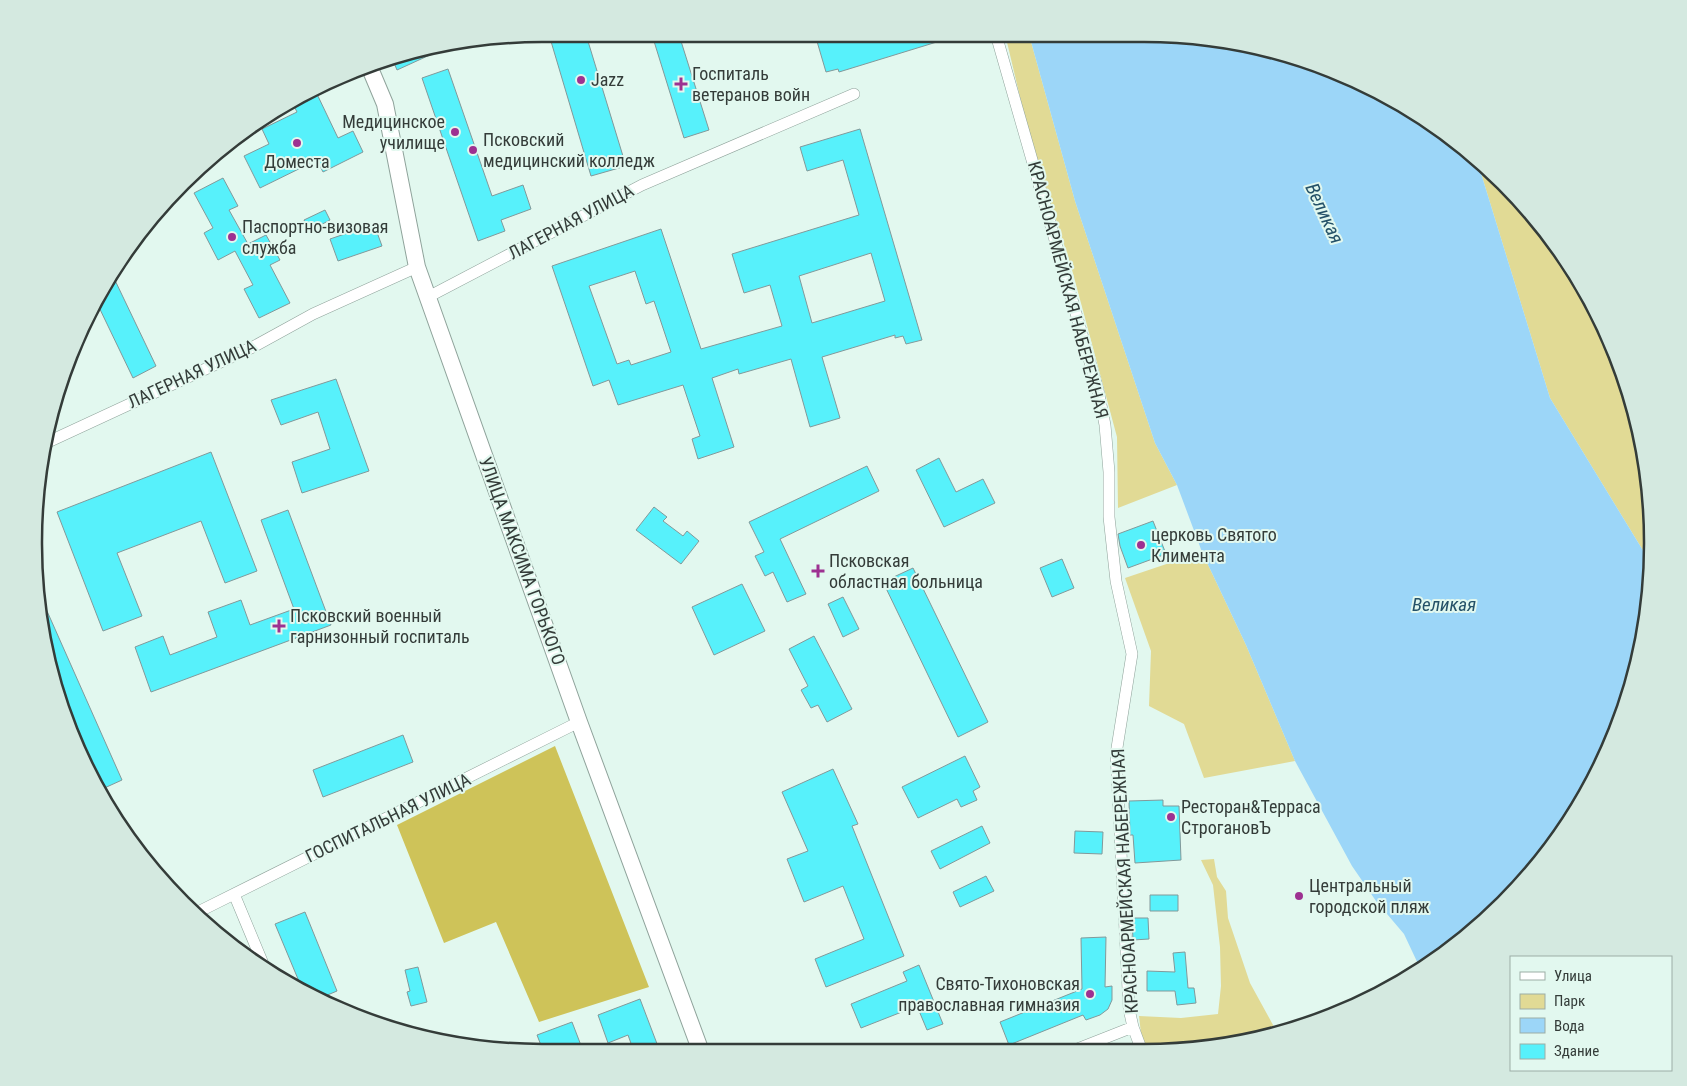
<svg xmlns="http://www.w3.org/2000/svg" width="1687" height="1086" font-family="'Roboto Condensed',sans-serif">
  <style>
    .green { fill: #e1da95 }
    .forest { fill: #cec359 }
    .water { fill: #9cd6f8 }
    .building { fill: #57f1fb; stroke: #82999a; fill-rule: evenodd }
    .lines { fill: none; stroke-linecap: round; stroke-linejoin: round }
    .pedestrian-casing { stroke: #8fa39b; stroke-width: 10 }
    .minor-casing { stroke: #8fa39b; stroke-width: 12 }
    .secondary-casing { stroke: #8fa39b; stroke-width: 18 }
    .pedestrian { stroke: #fff; stroke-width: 9 }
    .minor { stroke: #fff; stroke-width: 11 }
    .secondary { stroke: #fff; stroke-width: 16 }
    .poi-dot { fill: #9d3191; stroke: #e2f8ef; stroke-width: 2 }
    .labels { text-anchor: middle; stroke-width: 4; stroke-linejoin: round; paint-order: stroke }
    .poi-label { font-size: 18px; fill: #343c39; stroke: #e2f8ef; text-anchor: start }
    .street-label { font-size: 18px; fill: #343c39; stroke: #e2f8ef }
    .water-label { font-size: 19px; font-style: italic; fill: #245168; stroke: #e2f8ef }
    .rim { fill: none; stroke: #343c39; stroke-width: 2.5 }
  </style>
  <rect width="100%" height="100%" fill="#e2f8ef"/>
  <path class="green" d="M1006 38H1030L1075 201 1155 443 1177 485 1118 508 1117 437 1071 266 1029 135Z
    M1476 157 1548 233 1601 318 1636 411 1652 509 1650 562 1550 398Z
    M1202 552 1246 645 1295 761 1204 778 1184 724 1149 706 1151 651 1125 578Z
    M1214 859 1217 877 1226 891 1228 918 1250 983 1278 1034 1177 1051H1143L1139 1016 1181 1018 1218 1014 1221 986 1220 947 1213 885 1201 860Z"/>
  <path class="forest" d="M555 746 649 987 539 1022 496 922 444 943 397 825Z"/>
  <path class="water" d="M1030 38H1211L1339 73 1399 102 1476 157 1550 398 1650 562 1649 609 1626 706 1585 797 1527 879 1454 947 1420 968 1404 934 1376 901 1352 866 1295 761 1246 645 1202 552 1177 485 1155 443 1075 201Z"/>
  <path class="building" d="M550 38H587L626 166 591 176Z
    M653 38H680L709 130 684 138Z
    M816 38H939L940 41 839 72 838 69 826 72Z
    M430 49 432 54 397 70 392 58Z
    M448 69 492 196 523 185 531 209 501 220 505 231 478 241 422 78Z
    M316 92 338 138 353 131 363 152 323 172 317 160 260 188 244 156 269 144 262 129 297 112 293 104Z
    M860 129 922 340 906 344 903 336 895 338V335L822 357 840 418 810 427 791 359 739 374 738 369 712 378 734 447 698 459 692 439 700 436 683 385 618 405 609 380 593 386 552 266 661 229 701 349 782 326 770 285 744 293 732 254 859 215 843 160 807 171 800 147ZM871 253 885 301 812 323 799 276ZM635 271 646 304 654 301 671 352 631 365 629 360 617 364 589 286Z
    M223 178 238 206 229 210 248 244 266 235 280 260 270 265 290 303 259 318 244 289 253 285 235 251 218 260 204 233 213 228 194 193Z
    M325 210 330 220 309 231 304 220Z
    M374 224 382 246 338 261 330 239Z
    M112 274 156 366 133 378 96 301Z
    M336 379 369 471 302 493 292 462 330 449 318 412 281 425 271 400Z
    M211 452 257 571 225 583 201 521 117 553 142 616 103 631 57 512Z
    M939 458 956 492 983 479 995 503 944 527 916 470Z
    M867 466 879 491 780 539 806 594 787 602 773 572 765 576 755 556 764 552 749 522Z
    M654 507 667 517 663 521 683 536 687 531 699 541 681 564 636 530Z
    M288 510 331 625 151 692 135 647 163 636 170 655 217 637 208 612 241 600 250 625 294 609 261 520Z
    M1153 521 1166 554 1128 568 1120 546 1118 534Z
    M1062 559 1074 588 1052 597 1040 568Z
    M913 568 988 722 958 737 883 582Z
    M742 584 765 631 714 655 692 607Z
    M843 597 859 629 843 637 828 604Z
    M43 602 122 780 100 790 73 738 51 675 39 603Z
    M814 636 852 709 827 722 818 705 811 708 801 690 808 686 789 649Z
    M403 735 413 762 323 797 313 770Z
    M965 756 980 787 973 791 977 800 961 807 957 799 918 818 902 787Z
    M833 769 858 824 852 826 904 956 826 987 815 959 864 939 843 886 804 902 787 859 808 851 782 792Z
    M1163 800V806H1179L1181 860 1135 863 1133 835H1130L1129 801Z
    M982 826 990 843 940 869 931 851Z
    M1075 831 1103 832 1102 854 1074 853Z
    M986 876 994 891 960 907 953 892Z
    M1150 895H1178V911H1150Z
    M305 912 337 991 318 999 303 991 275 924Z
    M1132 918H1148L1149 939 1133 940Z
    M1106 937 1105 987 1112 986V1000L1108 1009 1100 1015 1086 1020 1083 1015 1009 1045 1000 1022 1082 989 1081 938Z
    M1185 952 1188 988H1194L1196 1003 1177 1005 1175 991H1147V971L1175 972 1173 953Z
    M919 965 943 1024 927 1030 917 1006 861 1028 851 1004 907 981 903 972Z
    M418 967 427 1002 411 1006 407 992 410 991 405 970Z
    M640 999 659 1049H633L628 1035 608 1043 598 1015Z
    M572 1022 582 1048H542L537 1035Z"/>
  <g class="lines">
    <g class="pedestrian-casing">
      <path id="pedestrian" d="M1597 312 1605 330"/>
    </g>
    <g class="minor-casing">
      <path id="minor" d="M997 38 1098 390 1105 425 1109 472V517L1116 581 1132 654 1116 754 1129 1009 1133 1027 1142 1051
        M428 297 642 185 854 94
        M48 442 253 347 313 314 417 267
        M234 894 264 966
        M196 913 579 722
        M1072 1051 1133 1027"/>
    </g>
    <g class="secondary-casing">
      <path id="secondary" d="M369 66 385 104 417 267 579 722 700 1049"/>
    </g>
    <use href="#pedestrian" class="pedestrian"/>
    <use href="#minor" class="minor"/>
    <use href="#secondary" class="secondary"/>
  </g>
  <g class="poi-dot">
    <circle cx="581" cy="80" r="5"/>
    <path d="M678.5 76.5h5v5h5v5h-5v5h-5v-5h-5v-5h5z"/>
    <circle cx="455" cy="132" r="5"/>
    <circle cx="297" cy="143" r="5"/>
    <circle cx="473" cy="150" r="5"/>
    <circle cx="232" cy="237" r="5"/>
    <circle cx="1141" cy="545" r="5"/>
    <path d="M815.5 563.5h5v5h5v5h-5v5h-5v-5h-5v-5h5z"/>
    <path d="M276.5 618.5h5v5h5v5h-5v5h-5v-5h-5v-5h5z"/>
    <circle cx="1171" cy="817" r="5"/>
    <circle cx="1299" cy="896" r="5"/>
    <circle cx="1090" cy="994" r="5"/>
  </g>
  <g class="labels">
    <g class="poi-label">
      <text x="692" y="80">Госпиталь<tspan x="692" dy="21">ветеранов войн</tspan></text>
      <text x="591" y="86">Jazz</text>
      <text x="445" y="128" text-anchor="end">Медицинское<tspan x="445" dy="21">училище</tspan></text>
      <text x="483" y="146">Псковский<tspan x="483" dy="21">медицинский колледж</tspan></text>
      <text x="297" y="168" text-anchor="middle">Доместа</text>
      <text x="242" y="233">Паспортно-визовая<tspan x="242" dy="21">служба</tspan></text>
      <text x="1151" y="541">церковь Святого<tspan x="1151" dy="21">Климента</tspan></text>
      <text x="829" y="567">Псковская<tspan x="829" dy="21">областная больница</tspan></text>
      <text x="290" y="622">Псковский военный<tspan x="290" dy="21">гарнизонный госпиталь</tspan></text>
      <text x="1181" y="813">Ресторан&amp;Терраса<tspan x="1181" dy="21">СтрогановЪ</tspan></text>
      <text x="1309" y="892">Центральный<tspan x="1309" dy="21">городской пляж</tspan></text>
      <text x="1080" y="990" text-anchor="end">Свято-Тихоновская<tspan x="1080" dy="21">православная гимназия</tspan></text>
    </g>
    <g class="street-label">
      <text transform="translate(571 222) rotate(-28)" y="6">ЛАГЕРНАЯ УЛИЦА</text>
      <text transform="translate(1068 290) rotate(75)" y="6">КРАСНОАРМЕЙСКАЯ НАБЕРЕЖНАЯ</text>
      <text transform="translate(192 374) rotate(-25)" y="6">ЛАГЕРНАЯ УЛИЦА</text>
      <text transform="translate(522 561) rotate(70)" y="6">УЛИЦА МАКСИМА ГОРЬКОГО</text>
      <text transform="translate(388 818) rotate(-26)" y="6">ГОСПИТАЛЬНАЯ УЛИЦА</text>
      <text transform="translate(1125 881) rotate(-93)" y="6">КРАСНОАРМЕЙСКАЯ НАБЕРЕЖНАЯ</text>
    </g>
    <g class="water-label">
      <text transform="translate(1325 213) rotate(65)" y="7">Великая</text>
      <text x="1444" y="611">Великая</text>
    </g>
  </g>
  <path d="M0 0H1687V1086H0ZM542 42H1144A500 500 0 0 1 1644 542V544A500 500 0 0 1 1144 1044H542A500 500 0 0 1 42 544V542A500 500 0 0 1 542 42Z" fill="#d4e9e0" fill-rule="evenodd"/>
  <path class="rim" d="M542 42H1144A500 500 0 0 1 1644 542V544A500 500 0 0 1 1144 1044H542A500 500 0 0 1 42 544V542A500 500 0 0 1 542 42Z"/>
  <rect x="1510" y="956" width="162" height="115" fill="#e2f8ef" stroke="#9cada6"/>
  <rect x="1520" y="972" width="25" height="8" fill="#ffffff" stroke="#9cada6"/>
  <text x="1554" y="981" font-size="15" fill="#343c39">Улица</text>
  <rect x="1520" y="994" width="25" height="15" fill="#e1da95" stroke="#9cada6"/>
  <text x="1554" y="1006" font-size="15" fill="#343c39">Парк</text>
  <rect x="1520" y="1018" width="25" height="15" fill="#9cd6f8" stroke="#9cada6"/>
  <text x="1554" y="1031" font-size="15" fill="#343c39">Вода</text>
  <rect x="1520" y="1044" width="25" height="15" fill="#57f1fb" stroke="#9cada6"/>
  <text x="1554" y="1056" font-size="15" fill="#343c39">Здание</text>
</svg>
